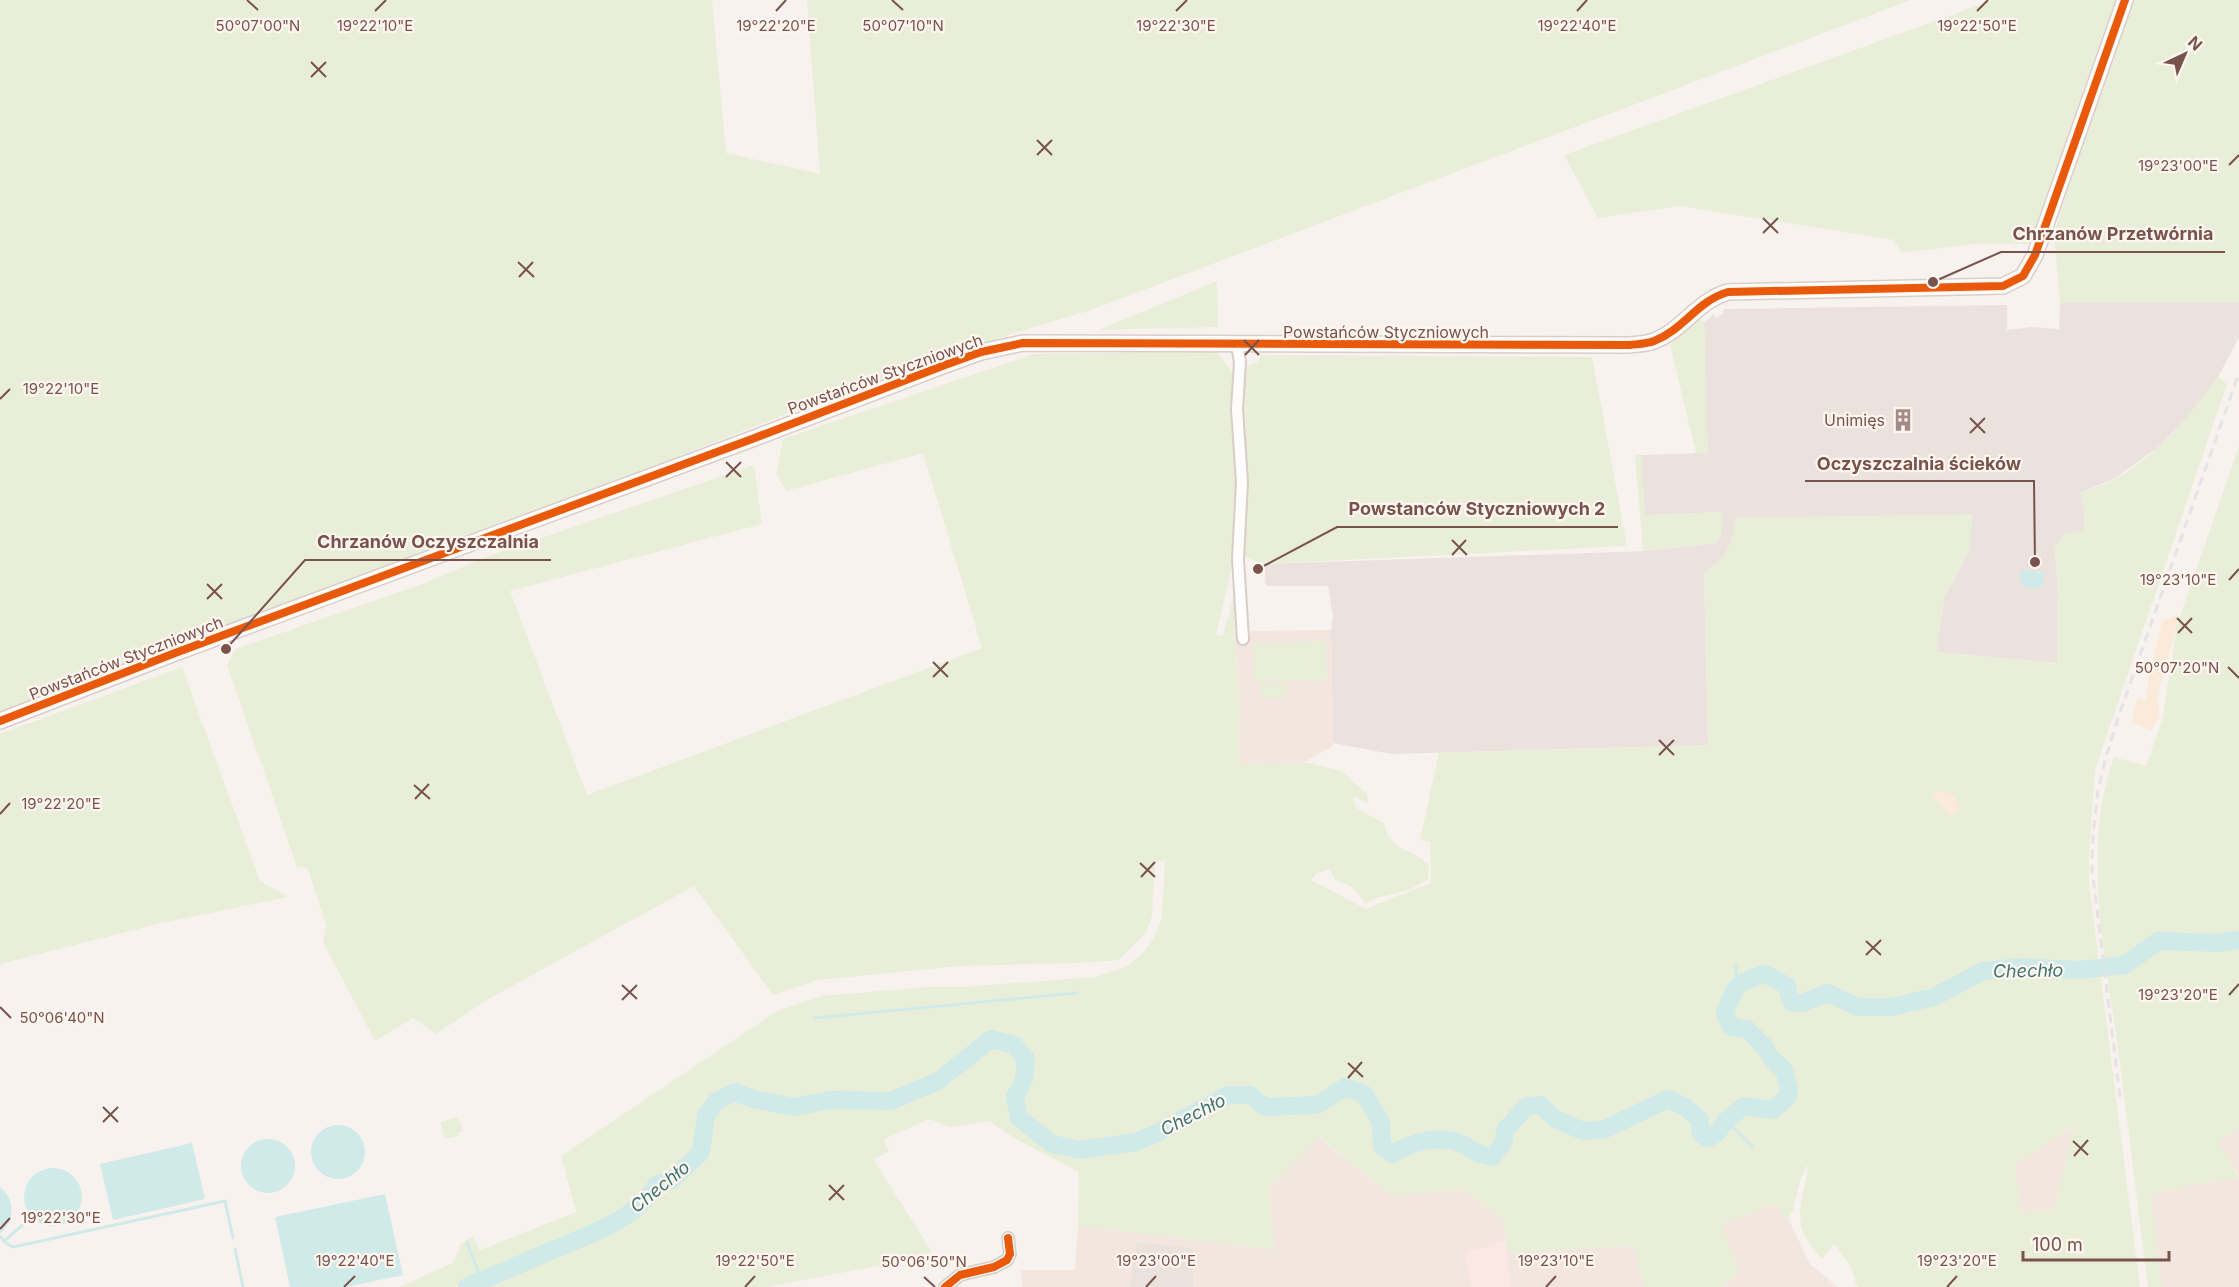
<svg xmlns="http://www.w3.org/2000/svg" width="2239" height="1287" font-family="Inter,sans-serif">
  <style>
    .residential { fill: #f3e6de }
    .commercial { fill: #fbe8e5 }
    .industrial { fill: #ebe2de }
    .green { fill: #e9eed9; fill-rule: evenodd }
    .sand { fill: #faead7 }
    .water { fill: #cfeae8 }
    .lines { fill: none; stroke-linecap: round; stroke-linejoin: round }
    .stream { stroke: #cfeae8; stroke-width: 3 }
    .river { stroke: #cfeae8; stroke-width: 18 }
    .street-casing { stroke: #d7ceca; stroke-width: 14 }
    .secondary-casing { stroke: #d9cecb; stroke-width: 18 }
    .street { stroke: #fefdfc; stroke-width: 10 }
    .secondary { stroke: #fefdfc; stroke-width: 15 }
    .rail { stroke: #e4e3e6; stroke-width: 3; stroke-dasharray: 9 6; stroke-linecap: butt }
    .cycleway-casing { stroke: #fff6f0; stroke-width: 11 }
    .cycleway { stroke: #e8590c; stroke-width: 8 }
    .ticks { fill: none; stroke: #78534c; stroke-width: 2 }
    .labels { text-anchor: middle; stroke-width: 4.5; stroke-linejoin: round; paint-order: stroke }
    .street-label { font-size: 16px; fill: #78534c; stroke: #fff6f0 }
    .poi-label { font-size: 16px; fill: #78534c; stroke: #fff6f0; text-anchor: end }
    .water-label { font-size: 18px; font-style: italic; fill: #3c7574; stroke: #fff6f0 }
    .ticks-label { font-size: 15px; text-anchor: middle; fill: #78534c; stroke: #fff6f0; stroke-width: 4.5; stroke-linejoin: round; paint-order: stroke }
    .leader { fill: none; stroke: #78534c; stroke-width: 2 }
    .callout-dot { fill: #78534c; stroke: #fff6f0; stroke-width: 2 }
    .callout-label { font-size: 18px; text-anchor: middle; font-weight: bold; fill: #78534c; stroke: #fff6f0; stroke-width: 4.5; stroke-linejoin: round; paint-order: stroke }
  </style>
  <rect width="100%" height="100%" fill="#f8f2ee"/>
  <path class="residential" d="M1331 630 1333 746 1304 762 1239 764 1238 728 1240 705 1235 639H1243L1252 631Z
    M2075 1126 2054 1208 2021 1213 2015 1163Z
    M2239 1127V1176L2218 1142Z
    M1319 1138 1393 1196 1463 1189 1504 1220 1507 1253 1634 1246 1644 1287H1022L1021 1270H1075L1078 1226 1274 1250 1269 1188Z
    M2239 1178V1287H2162L2151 1195 2189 1185Z
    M1775 1204 1783 1215 1788 1218 1810 1264 1838 1287H1722L1739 1273 1721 1225Z"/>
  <path class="commercial" d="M1505 1240 1511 1287H1471L1465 1254Z"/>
  <path class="industrial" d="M2060 303H2239V337L2218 377 2192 412 2157 448 2114 479 2080 493 2084 508V530L2055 547 2058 596 2057 663 1936 652 1944 598 1971 547 1735 518 1732 538 1725 556 1704 573 1708 745 1391 754 1333 743 1331 630 1333 617 1328 586H1266L1264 564 1646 551 1717 543 1723 512 1645 515 1641 455 1707 453 1704 323 1713 314 1716 318 1723 314 1724 309 2007 305V330L2032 327 2059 329Z
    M1136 1242 1193 1248V1287H1130Z"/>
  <path class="green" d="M0 0H712L726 153 820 174 807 0H1911L1088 311C889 368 700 449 508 524 339 589 169 651 0 715Z
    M1993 0H2117L2030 244H1974L1901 253 1894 240 1680 206 1598 218 1564 155Z
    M2132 0H2239V303H2060L2054 233 2078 155Z
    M1217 281 1218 327 1098 330Z
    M1698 317 1704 323 1708 453H1696L1670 344Z
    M1217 351 1235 377H1243L1247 366 1256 363 1262 355 1592 357 1627 546 1264 564 1235 553 1216 635 1223 636 1236 587 1240 639 1235 640 1240 705 1238 728 1239 764 1304 762 1342 771 1367 794 1368 803 1353 797 1356 808 1384 823C1390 853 1411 846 1429 865L1428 879 1409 890 1376 898 1366 904 1352 887 1335 880 1330 869 1316 874 1311 880 1366 909 1431 883 1430 842 1420 840 1439 753 1708 745 1704 573C1728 556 1731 546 1735 518L1972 514 1971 547 1944 598 1937 652 2057 663 2058 596 2055 547 2065 534 2084 530V508L2080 493C2091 489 2104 485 2115 479 2158 455 2189 416 2218 377L2227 384 2095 770 2089 853V884L2140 1287H1859L1856 1285 1852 1269 1834 1244 1822 1259C1787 1224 1803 1204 1809 1163L1801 1178 1793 1211 1788 1218 1783 1215 1775 1204 1722 1225 1739 1273 1722 1287H1644L1634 1246 1507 1253 1504 1220 1463 1189 1393 1196 1320 1138 1269 1188 1274 1250 1078 1226 1079 1172 1016 1139 989 1121 950 1127 929 1119 884 1139 889 1152 873 1159 932 1252 893 1263 767 1287H463L461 1284 454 1287H399L453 1263 461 1243 473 1237 480 1250 576 1212 561 1156 777 1011 822 996 928 987H962L1095 977 1126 967 1144 952 1154 938 1162 917 1165 860 1155 863 1152 916 1146 933 1119 960 1079 963 960 966 817 980 773 995 694 886 485 1001 436 1034 413 1018 375 1041 323 942 326 926 308 868 297 867 227 665 235 649 422 584 489 556 754 465 762 524 510 591 587 795 982 648 923 453 786 491 776 474 783 439 1034 354ZM2074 1126 2054 1208 2021 1213 2015 1164Z
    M2239 446V932L2151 947 2239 936V1127L2219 1142 2239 1178 2189 1185 2151 1195 2162 1287H2148C2138 1210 2129 1133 2119 1056 2106 958 2080 853 2114 757L2146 766 2163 716 2177 625Z
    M1635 455H1641L1645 515 1724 512 1721 536 1717 543 1643 551Z
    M1326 641 1327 680 1254 681 1253 643Z
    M182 667 260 881 288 897 162 923 0 964V734Z
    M1286 683V697L1260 698 1259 684Z
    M458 1117 463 1131 458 1133 459 1136 445 1139 440 1122Z"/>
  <path class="sand" d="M2177 615V625L2157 697C2161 711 2160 719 2151 730L2131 723 2138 698 2146 701C2148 673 2157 648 2162 621Z
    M1942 791 1955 796 1961 808 1950 817 1931 794Z"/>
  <path class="water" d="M2021 570 2045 572 2043 584 2037 589 2026 588 2020 581Z
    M311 1152a27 27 0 1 1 54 0a27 27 0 1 1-54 0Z
    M241 1166a27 27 0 1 1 54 0a27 27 0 1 1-54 0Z
    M192 1143 205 1199 113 1220 100 1164Z
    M24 1197a29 29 0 1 1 58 0a29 29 0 1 1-58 0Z
    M0 1187C16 1200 15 1220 0 1234Z
    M385 1194 403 1275 346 1287H290L275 1217Z"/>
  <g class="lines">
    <path class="stream" d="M2162 935 2163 943
      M1736 966V985
      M815 1018 1076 993
      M1726 1121 1752 1146
      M0 1236 6 1243 13 1247 225 1201 233 1238
      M4 1241 32 1217
      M467 1243 482 1281
      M235 1249 243 1287"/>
    <path class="river" d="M467 1287C494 1275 521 1264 548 1252 583 1237 637 1220 656 1185L672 1180 701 1152 706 1115 717 1101 734 1092 753 1099 795 1107 830 1100 891 1101 938 1081 991 1039 1014 1045 1026 1059 1024 1080 1015 1097 1019 1118 1052 1144 1081 1150 1136 1142 1153 1135 1228 1095H1250L1265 1107 1317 1105 1345 1087 1364 1094 1381 1122 1382 1146 1393 1154C1411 1142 1441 1134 1462 1144 1475 1151 1476 1154 1492 1157L1504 1142 1505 1130 1527 1106 1541 1105 1555 1119 1583 1131 1605 1129 1668 1099 1685 1107 1700 1119C1700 1128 1698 1135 1708 1138L1716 1134 1726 1121 1744 1106 1773 1110 1788 1097 1789 1089 1784 1070 1772 1059 1763 1045 1747 1029 1731 1027 1725 1013C1737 984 1734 983 1766 974L1787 986 1789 996 1793 1003H1802L1828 993 1857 1007H1892L1934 997 1983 971 2019 967 2080 970 2125 965 2158 941 2219 943 2239 940"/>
    <g class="street-casing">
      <path id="street" d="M1237 345 1240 362 1237 409 1242 482 1238 559 1243 639
        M945 1287 960 1275 994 1267 1007 1260 1010 1254 1008 1238"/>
    </g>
    <g class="secondary-casing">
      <path id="secondary" d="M0 721 175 653 752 439 945 365 981 352 1023 343 1630 345C1638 344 1646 344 1654 341 1683 330 1697 301 1728 292L2003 286 2023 276 2035 255 2125 0"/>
    </g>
    <use href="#street" class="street"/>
    <use href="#secondary" class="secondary"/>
    <path class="rail" d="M2120 1097 2092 868 2093 835 2098 790 2106 757 2118 718 2239 373"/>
    <g class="cycleway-casing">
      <path id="cycleway" d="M0 721 175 653 752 439 945 365 981 352 1023 343 1630 345C1638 344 1646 344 1654 341 1683 330 1697 301 1728 292L2003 286 2023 276 2035 255 2125 0
        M945 1287 960 1275 994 1267 1007 1260 1010 1254 1008 1238"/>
    </g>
    <use href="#cycleway" class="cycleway"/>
  </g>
  <path class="ticks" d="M247 0 258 10M892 0 903 10M375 11 386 0M776 11 786 0M1176 11 1187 0M1577 11 1587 0M1977 11 1988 0M311 62 326 77M311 77 326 62M1037 140 1052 155M1037 155 1052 140M2229 165 2239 155M1763 218 1778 233M1763 233 1778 218M518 262 534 277M519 277 533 262M1244 340 1259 355M1245 355 1259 340M0 399 10 389M1970 418 1985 433M1970 433 1985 418M726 462 741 477M726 477 741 462M1452 540 1467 555M1452 555 1466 540M2229 580 2239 569M207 584 222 599M207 599 222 584M2177 618 2192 633M2178 633 2192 618M933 662 948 677M2228 667 2239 678M933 677 948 662M1659 740 1674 755M1659 755 1674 740M414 785 430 799M415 799 429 784M0 814 10 803M1140 863 1155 877M1141 877 1155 862M1866 941 1881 955M1866 955 1881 940M622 985 637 999M2229 995 2239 984M622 1000 637 985M0 1007 11 1018M1348 1063 1363 1077M1348 1078 1362 1062M103 1107 118 1122M103 1122 118 1107M2073 1141 2088 1155M2074 1156 2088 1140M829 1185 844 1200M829 1200 844 1185M0 1229 10 1218M924 1277 935 1287M344 1287 355 1276M745 1287 755 1276M1146 1287 1156 1276M1546 1287 1556 1276M1947 1287 1957 1276"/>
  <defs>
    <g id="building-bare" transform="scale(1.8)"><path d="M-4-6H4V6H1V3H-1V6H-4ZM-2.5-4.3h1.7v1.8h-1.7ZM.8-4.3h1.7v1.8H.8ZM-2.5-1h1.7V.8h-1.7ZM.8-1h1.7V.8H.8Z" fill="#a58b85" stroke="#fff6f0" stroke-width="2.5" paint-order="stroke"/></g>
  </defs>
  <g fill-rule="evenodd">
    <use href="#building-bare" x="1903" y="420"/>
  </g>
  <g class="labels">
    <g class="street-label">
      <text x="1386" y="338">Powstańców Styczniowych</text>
      <text transform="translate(885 374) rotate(-20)" y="6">Powstańców Styczniowych</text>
      <text transform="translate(126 658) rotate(-21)" y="6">Powstańców Styczniowych</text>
    </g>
    <g class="poi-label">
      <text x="1885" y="426">Unimięs</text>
    </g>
    <g class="water-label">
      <text transform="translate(2028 971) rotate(-1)" y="6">Chechło</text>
      <text transform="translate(1193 1115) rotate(-27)" y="6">Chechło</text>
      <text transform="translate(660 1187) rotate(-39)" y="6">Chechło</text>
    </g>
  </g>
  <g class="ticks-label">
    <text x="258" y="31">50°07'00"N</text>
    <text x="903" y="31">50°07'10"N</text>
    <text x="375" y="31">19°22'10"E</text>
    <text x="776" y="31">19°22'20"E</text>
    <text x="1176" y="31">19°22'30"E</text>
    <text x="1577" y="31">19°22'40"E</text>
    <text x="1977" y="31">19°22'50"E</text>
    <text x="2178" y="171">19°23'00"E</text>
    <text x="61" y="394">19°22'10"E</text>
    <text x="2178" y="585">19°23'10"E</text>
    <text x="2177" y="673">50°07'20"N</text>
    <text x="61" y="809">19°22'20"E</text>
    <text x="2178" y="1000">19°23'20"E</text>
    <text x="62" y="1023">50°06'40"N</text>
    <text x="61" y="1223">19°22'30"E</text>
    <text x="355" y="1266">19°22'40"E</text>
    <text x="755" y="1266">19°22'50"E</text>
    <text x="1156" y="1266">19°23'00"E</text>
    <text x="1556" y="1266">19°23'10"E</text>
    <text x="1957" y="1266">19°23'20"E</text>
    <text x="924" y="1267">50°06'50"N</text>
  </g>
  <path class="leader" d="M1933 282L2001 252H2225M2035 562L2034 481H1805M1258 569L1337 527H1618M226 649L305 560H551"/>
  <g class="callout-dot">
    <circle cx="1933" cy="282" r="6"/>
    <circle cx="2035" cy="562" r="6"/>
    <circle cx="1258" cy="569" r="6"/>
    <circle cx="226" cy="649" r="6"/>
  </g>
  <g class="callout-label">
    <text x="2113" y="240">Chrzanów Przetwórnia</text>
    <text x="1919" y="470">Oczyszczalnia ścieków</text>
    <text x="1477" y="515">Powstanców Styczniowych 2</text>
    <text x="428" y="548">Chrzanów Oczyszczalnia</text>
  </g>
  <g transform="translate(2185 54) rotate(44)" stroke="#fff6f0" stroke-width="4.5" paint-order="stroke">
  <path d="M0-4.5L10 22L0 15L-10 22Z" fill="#78534c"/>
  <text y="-9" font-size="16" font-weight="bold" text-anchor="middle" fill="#78534c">N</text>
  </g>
  <path d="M2023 1251v9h146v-9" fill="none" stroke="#78534c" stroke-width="3"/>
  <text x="2032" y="1251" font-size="18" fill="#78534c" stroke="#fff6f0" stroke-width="4.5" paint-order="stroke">100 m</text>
</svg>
